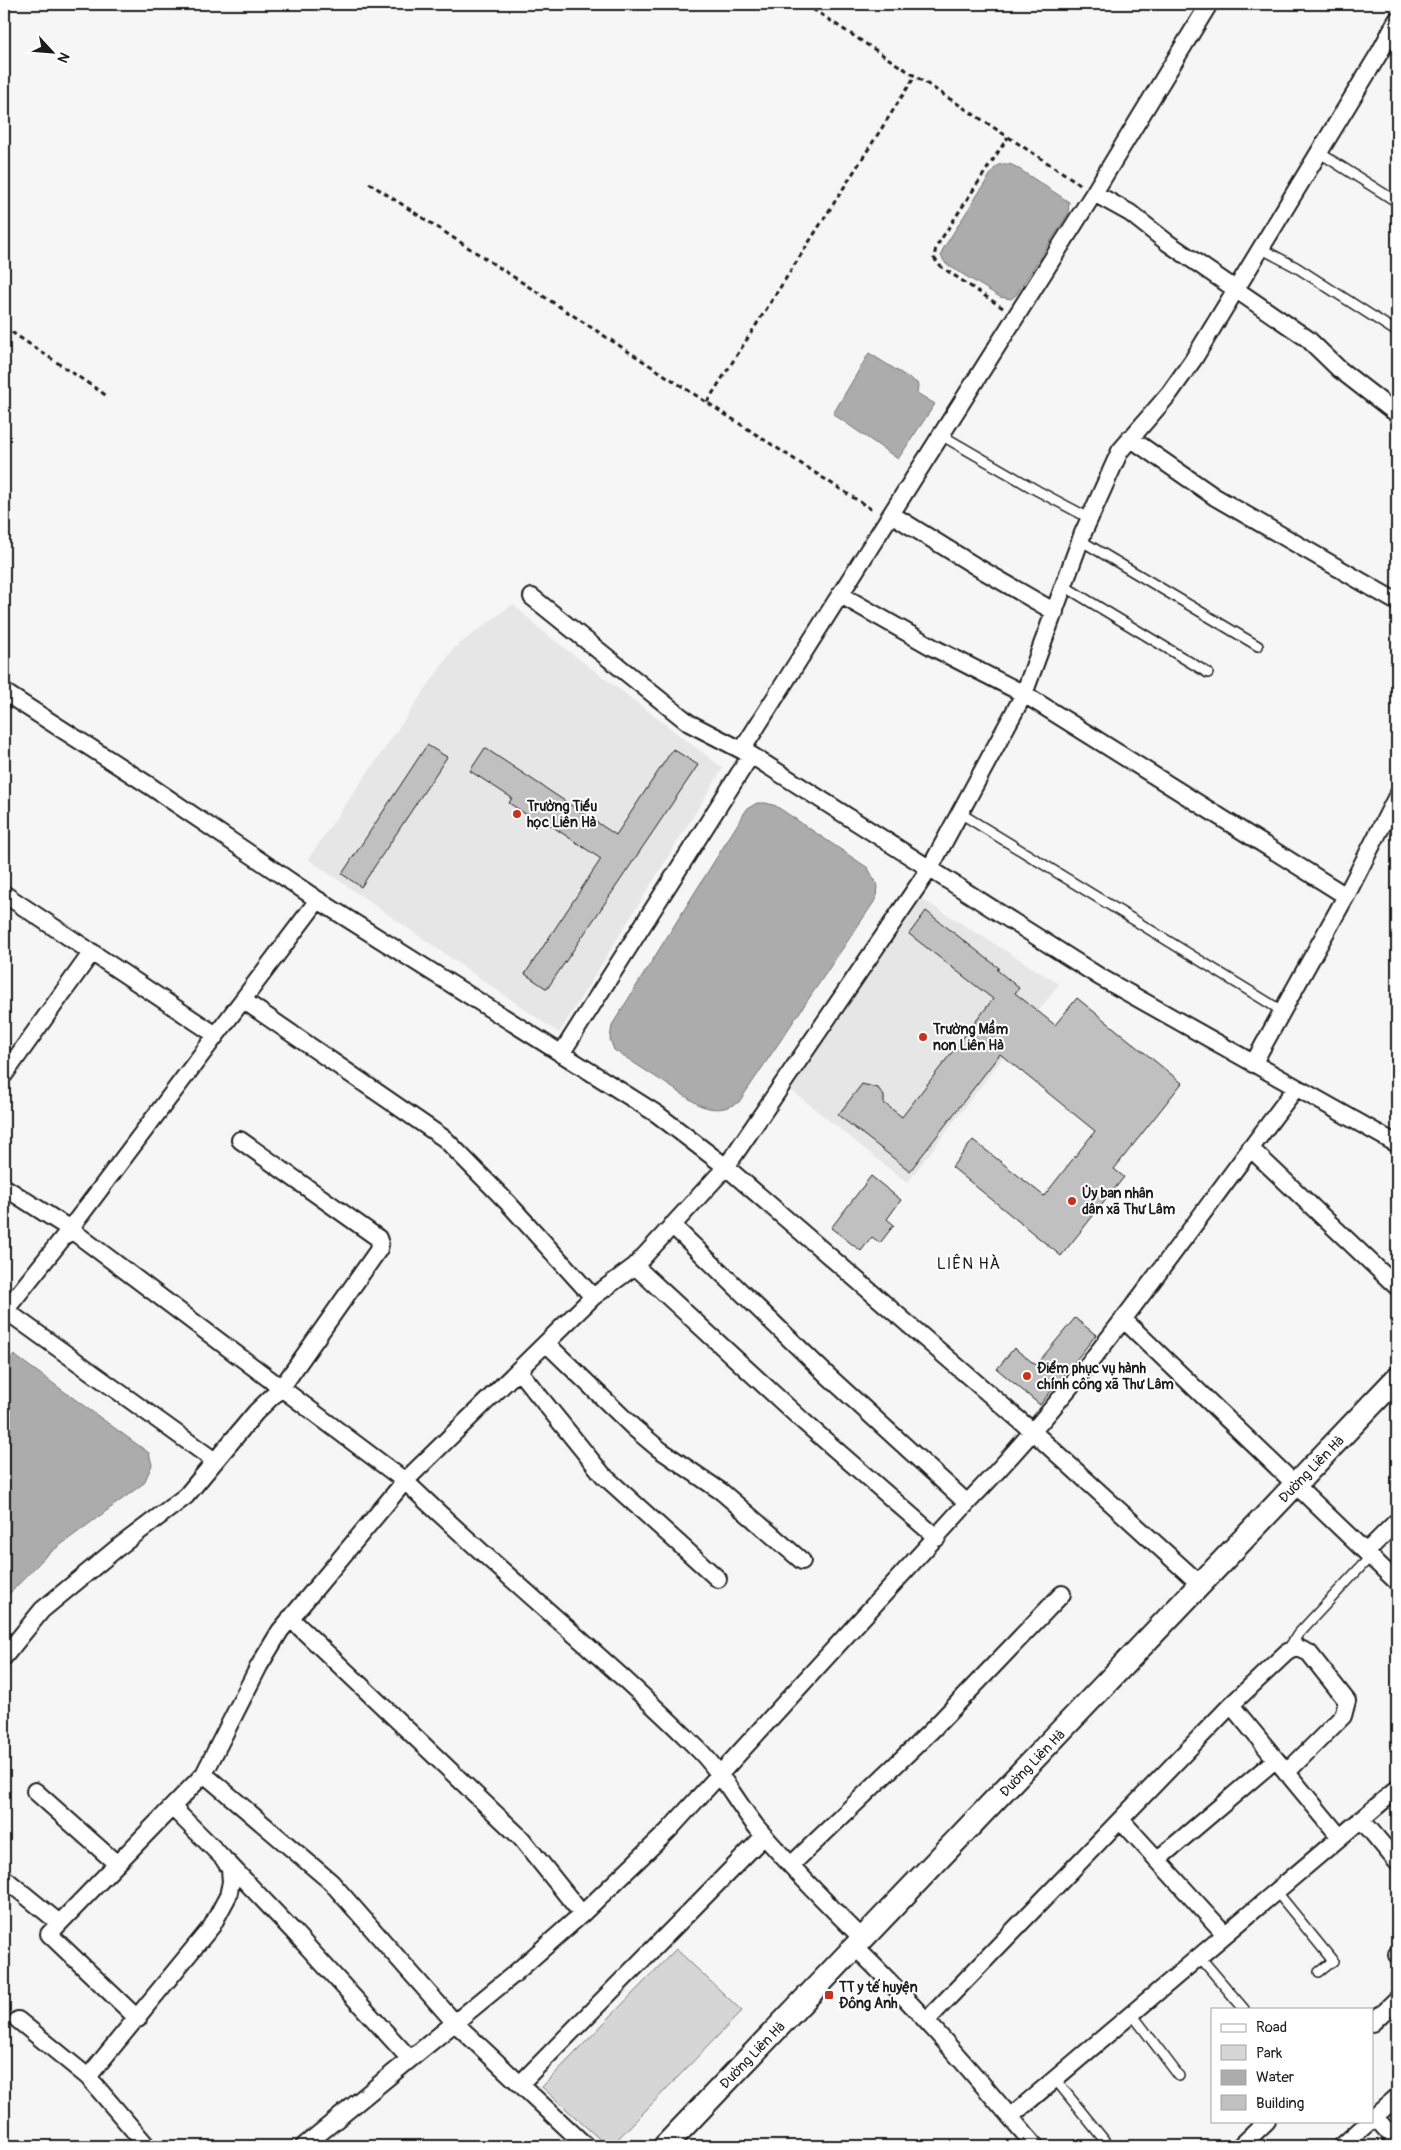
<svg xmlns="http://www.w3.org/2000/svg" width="1401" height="2150" font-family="Pangolin,sans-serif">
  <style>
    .built { fill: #e6e6e6 }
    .green { fill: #d6d6d6; stroke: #797979 }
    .water { fill: #acacac; stroke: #727272 }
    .building { fill: #c0c0c0; stroke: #1c1c1c }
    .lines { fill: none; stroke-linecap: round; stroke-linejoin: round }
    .lane-casing { stroke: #1c1c1c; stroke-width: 12 }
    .street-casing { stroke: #1c1c1c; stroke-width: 20 }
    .secondary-casing { stroke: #1c1c1c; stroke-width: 26 }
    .path { stroke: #1c1c1c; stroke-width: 3; stroke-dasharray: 5 4; stroke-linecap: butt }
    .lane { stroke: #fff; stroke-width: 9 }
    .street { stroke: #fff; stroke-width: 16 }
    .secondary { stroke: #fff; stroke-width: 22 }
    .poi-dot { fill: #c8321e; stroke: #fff; stroke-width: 2 }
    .labels { text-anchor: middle; stroke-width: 4; stroke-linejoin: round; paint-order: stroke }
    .poi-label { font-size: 14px; font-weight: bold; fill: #1c1c1c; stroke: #fff; text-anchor: start }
    .street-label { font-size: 14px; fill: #1c1c1c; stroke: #fff }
    .quarter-label { font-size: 16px; letter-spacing: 1px; fill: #1c1c1c; stroke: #fff }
  </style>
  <rect width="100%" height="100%" fill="#f6f6f6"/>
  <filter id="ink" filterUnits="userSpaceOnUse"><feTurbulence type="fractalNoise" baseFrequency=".02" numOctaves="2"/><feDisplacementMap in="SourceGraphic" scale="10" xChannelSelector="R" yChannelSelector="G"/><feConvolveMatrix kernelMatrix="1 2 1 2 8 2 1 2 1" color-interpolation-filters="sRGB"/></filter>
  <g filter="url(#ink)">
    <path class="built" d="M513 604 542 631 723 768 559 1033 308 859 454 648Z
      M922 899 1059 984 907 1183 790 1089Z"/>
    <path class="green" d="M676 1949 742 2011 611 2146H607L542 2087Z"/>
    <path class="water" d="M1000 164H1010L1016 167 1069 202 1068 214 1016 295 1011 299 1000 297 946 264 941 256 943 249 994 169Z
      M869 353 917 383 918 386 917 393 935 404 898 459 833 414Z
      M757 803H766L776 806 868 868 877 885 876 899 739 1102C724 1110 715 1111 699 1105L614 1050 610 1039 612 1025 747 809Z
      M14 1355 149 1453 152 1465 144 1483 47 1555 4 1599V1367Z"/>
    <path class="building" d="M427 745 447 757 361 887 342 874Z
      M485 748 616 835 673 749 698 765 547 989 525 974 601 859 541 819 539 823 509 803 512 798 470 771Z
      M926 911 999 968 997 970 1019 988 1015 993 1055 1025 1077 998 1182 1083 1114 1169 1124 1177 1061 1256 952 1167 973 1140 1044 1196 1095 1131 1000 1054 910 1171 838 1115 862 1084 878 1088 884 1096V1103L902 1117 993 999 909 934Z
      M871 1176 901 1200 887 1219 894 1225 880 1243 872 1237 861 1251 831 1228Z
      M1075 1318 1096 1335 1040 1405 997 1369 1014 1348 1036 1365Z"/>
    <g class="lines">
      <g class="lane-casing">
        <path id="lane" d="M1320 153 1397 202
          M1262 249 1296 267 1397 332
          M941 435 1038 491 1089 518
          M1080 540 1258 646
          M1064 586 1208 673
          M960 813 1282 1011
          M1289 1648 1298 1634 1370 1557
          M1276 1891 1333 1961 1319 1972
          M1199 1956 1244 2009
          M1132 2014 1179 2076
          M1055 2079 1109 2146"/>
      </g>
      <g class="street-casing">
        <path id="street" d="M1094 193 1130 213 1168 243 1308 339 1339 369 1397 414
          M1130 438 1215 497 1397 602
          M891 514 977 567 1055 612
          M841 595 934 648 1024 694 1346 896
          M532 597 689 723 751 755 1100 977 1397 1144
          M4 692 150 786 318 900 657 1114 726 1167 1032 1431 1201 1585
          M742 750 1094 193 1209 4
          M4 894 216 1035
          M243 1000 445 1139 508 1203 593 1297
          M561 1054 751 755
          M1253 1064 1346 896 1397 796
          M4 1075 92 952
          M1250 1148 1397 1287
          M4 1187 70 1229 405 1481C501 1574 606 1657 700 1751 723 1774 738 1805 759 1830 792 1868 827 1904 863 1939
          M672 1225 826 1374 967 1503
          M635 1266 804 1422 937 1538
          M5 1310 215 1461
          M4 1312 70 1229 318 900
          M1123 1319 1397 1582
          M546 1343 634 1428 659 1449 722 1492 802 1561
          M518 1370 603 1475 718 1579
          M1366 1552 1397 1521
          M290 1618 521 1838 582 1914
          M4 1657 42 1610 116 1549 186 1496 256 1412 282 1387 379 1249 380 1244 378 1238 240 1140
          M1231 1705 1340 1837
          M204 1774 331 1882 455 2023 586 2146
          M35 1791 117 1864
          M1361 1819 1397 1862
          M1121 1820 1225 1934
          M1157 1860 1275 1760
          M228 1863 293 1931 410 2059
          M791 1865 931 1731 1062 1594
          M4 1878 58 1922
          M855 1947C920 2010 977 2078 1035 2146
          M1397 1954V1955
          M138 2019 49 1934 204 1774 259 1666 280 1631 405 1481 593 1297 635 1266 726 1167 930 868 1024 694 1083 533 1120 451 1169 394 1193 360 1380 52 1397 20
          M18 2020 88 2077 147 2146
          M927 2020 1231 1705 1286 1653 1296 1647 1309 1653 1347 1701 1343 1716 1286 1773
          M1372 2023 1397 1999
          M88 2077 212 1926 228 1896 231 1882 230 1869 223 1858 173 1808
          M520 2084 764 1836
          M1010 2117 1397 1789
          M1375 2117 1397 2142
          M1372 2119 1397 2097
          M304 2146 513 1975 582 1914 668 1831 967 1503C1090 1377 1189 1228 1296 1088
          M1241 2146 1267 2121
          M1342 2146 1370 2121"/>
      </g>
      <g class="secondary-casing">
        <path id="secondary" d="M665 2146 1397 1378"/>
      </g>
      <path class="path" d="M805 4 1080 184
        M369 183 874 511
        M1003 308 940 266 934 258 936 247 1008 137
        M4 327 107 396
        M707 402 915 76"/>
      <use href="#lane" class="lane"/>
      <use href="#street" class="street"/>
      <use href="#secondary" class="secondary"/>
    </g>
  </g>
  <g class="poi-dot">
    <circle cx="517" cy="814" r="5"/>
    <circle cx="923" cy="1037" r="5"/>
    <circle cx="1072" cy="1201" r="5"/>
    <circle cx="1027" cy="1376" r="5"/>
    <rect x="824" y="1990" width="10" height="10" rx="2.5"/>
  </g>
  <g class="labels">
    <g class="poi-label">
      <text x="527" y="811">Trường Tiểu<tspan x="527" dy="16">học Liên Hà</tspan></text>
      <text x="933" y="1034">Trường Mầm<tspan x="933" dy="16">non Liên Hà</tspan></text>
      <text x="1082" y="1198">Ủy ban nhân<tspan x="1082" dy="16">dân xã Thư Lâm</tspan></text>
      <text x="1037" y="1373">Điểm phục vụ hành<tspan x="1037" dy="16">chính công xã Thư Lâm</tspan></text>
      <text x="839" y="1992">TT y tế huyện<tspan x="839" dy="16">Đông Anh</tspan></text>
    </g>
    <g class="street-label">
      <text transform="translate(1311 1469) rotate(-46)" y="5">Đường Liên Hà</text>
      <text transform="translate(1032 1763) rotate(-46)" y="5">Đường Liên Hà</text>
      <text transform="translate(752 2055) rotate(-46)" y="5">Đường Liên Hà</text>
    </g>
    <g class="quarter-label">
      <text x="969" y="1269">LIÊN HÀ</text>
    </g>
  </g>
  <rect width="1401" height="2150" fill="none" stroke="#fff" stroke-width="20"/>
  <rect x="10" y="10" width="1381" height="2130" fill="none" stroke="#1c1c1c" stroke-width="2" filter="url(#ink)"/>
  <rect x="1211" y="2008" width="162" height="115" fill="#ffffff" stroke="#a4a4a4"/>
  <rect x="1221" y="2024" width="25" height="8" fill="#ffffff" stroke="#a4a4a4"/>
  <text x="1256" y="2032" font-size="15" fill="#1c1c1c">Road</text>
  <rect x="1221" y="2045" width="25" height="15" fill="#d6d6d6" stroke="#a4a4a4"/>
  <text x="1256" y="2058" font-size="15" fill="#1c1c1c">Park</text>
  <rect x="1221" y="2070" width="25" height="15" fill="#acacac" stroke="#a4a4a4"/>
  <text x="1256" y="2082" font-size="15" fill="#1c1c1c">Water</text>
  <rect x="1221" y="2095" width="25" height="15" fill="#c0c0c0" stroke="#a4a4a4"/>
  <text x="1256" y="2108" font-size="15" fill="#1c1c1c">Building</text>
  <g transform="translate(52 52) rotate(116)" stroke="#ffffff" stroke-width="4" paint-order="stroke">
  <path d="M0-4L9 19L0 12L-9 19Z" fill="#1c1c1c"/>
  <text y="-8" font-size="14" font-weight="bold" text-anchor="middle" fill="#1c1c1c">N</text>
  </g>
</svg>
